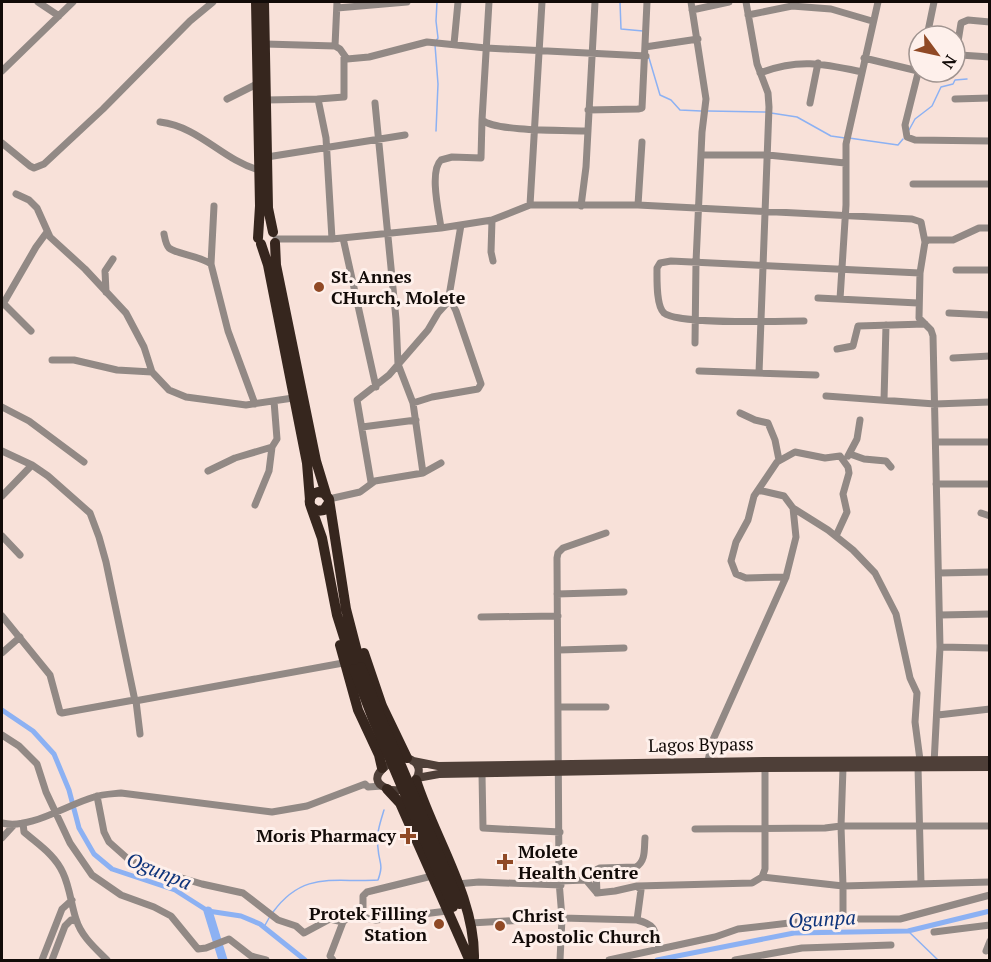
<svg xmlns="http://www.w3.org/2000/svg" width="991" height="962" font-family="'PT Serif',serif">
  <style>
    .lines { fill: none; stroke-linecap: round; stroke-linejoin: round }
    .stream { stroke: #8cb1f3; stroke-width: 1.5 }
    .canal { stroke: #8cb1f3; stroke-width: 5 }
    .river { stroke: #8cb1f3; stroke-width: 9 }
    .minor { stroke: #928985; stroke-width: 7 }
    .major { stroke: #4e3f38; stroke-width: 8 }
    .highway { stroke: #36261e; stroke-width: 10 }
    .highway-bridge { stroke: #36261e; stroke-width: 10 }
    .poi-dot { fill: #904925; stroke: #fef0eb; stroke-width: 2 }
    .labels { text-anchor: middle; stroke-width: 6; stroke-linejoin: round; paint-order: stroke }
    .poi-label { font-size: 18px; font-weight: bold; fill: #120b08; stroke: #fef0eb; text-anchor: start }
    .street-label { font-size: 18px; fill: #120b08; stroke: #fef0eb }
    .water-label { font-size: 20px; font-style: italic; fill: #0d337a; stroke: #fef0eb }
  </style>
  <rect width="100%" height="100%" fill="#f8e1d9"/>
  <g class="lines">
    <path class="stream" d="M620 2 621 29 643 31
      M436 41 438 38 436 21 437 2
      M435 45 438 84 436 131
      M649 58 660 95 671 100 680 110 701 111
      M708 111 766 112
      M771 113 797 117 831 136 845 138
      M909 130 915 119 932 106 941 87 953 84 955 80 967 79
      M849 138 898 145 903 139
      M273 912C304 870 334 883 378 880 384 863 379 864 378 848 376 834 380 823 384 810
      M264 927 269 918
      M908 931 938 960"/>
    <path class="canal" d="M2 710 33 731 54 754 69 790 79 828 94 854 112 869 175 890 208 911 241 916 260 924 305 960
      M657 960 794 933 908 931 990 911"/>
    <path class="river" d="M208 911 223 960"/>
    <path class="minor" d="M38 2 59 16
      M489 2 482 120C496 132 567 130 588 131
      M691 2 706 99 702 132 696 262 695 343
      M746 2 757 64 768 93 769 107 759 373
      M337 8 407 2
      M692 10 729 2
      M748 15 792 6 831 9 872 21
      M990 22 968 20 961 23 957 48 960 55 990 57
      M927 36 934 2
      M265 44 335 46 340 49 347 59 369 57 427 42 486 48 646 56
      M454 44 458 2
      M335 46 337 2
      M645 47 698 39
      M864 58 918 71
      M919 69 905 125 907 137 915 140 990 141
      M2 71 73 2
      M760 73C799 58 824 64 862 72
      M227 99 257 84
      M318 99 344 97V57
      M955 99 990 98
      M266 100 318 99 326 138 332 239
      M375 103 396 319 398 364 413 403 423 473
      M810 103 818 63
      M588 110 638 109 642 108 647 2
      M160 122C200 127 221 159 259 170
      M2 143 30 166 34 168 44 164 103 109 190 21 213 2
      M701 155H768L845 163
      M267 157 405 135
      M913 184H990
      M16 194 29 200 37 208 50 237 85 269 126 313 144 347 152 372
      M530 205 542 2
      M638 205 642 142
      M214 206 211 264 228 331 255 404
      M581 206 586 167 595 2
      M492 220 491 252 493 261
      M441 228C439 213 429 171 441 160L452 157 481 158 482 120
      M164 234C165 239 166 245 169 248 176 254 200 256 211 264
      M343 238 376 387
      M276 239H332L441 228 492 220 530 205H638L912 219 921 222 925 242
      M956 270H990
      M106 292 105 271 113 259
      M818 298 918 303
      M840 299 846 205V144L878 2
      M3 304 36 247 47 232
      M2 305H5L31 331
      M949 313 990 315
      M804 321C780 321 679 325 664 313 656 306 657 279 657 268L660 263 671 261 920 273
      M837 349 853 346 858 326 925 324
      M953 358 990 356
      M52 360H74L117 370 152 372 169 390 186 397 246 405 293 398
      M699 371 816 375
      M826 396 935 404 990 402
      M884 400 886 325
      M413 403 432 397 478 389 481 384 456 311 452 303 448 302
      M2 407 29 421 84 462
      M740 413 755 420 768 423 775 440 779 460
      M362 427 416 420
      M936 442H990
      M2 451 32 465 48 476 90 513 99 537 106 562 135 701 343 663
      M850 454 864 459 886 461 891 467
      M848 456 857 439 860 420
      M208 471 235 458 272 447
      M371 482 357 400 389 375 428 330 438 313 448 302 461 225
      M936 484H990
      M758 490 784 496 793 508 828 530 853 550 875 573 896 614 910 678 917 693 915 722 920 760
      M2 496 32 465
      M329 499 360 492 375 481 423 473 441 463
      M255 505 269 471 272 447 277 439 274 401
      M981 513 990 516
      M2 536 20 555
      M939 573 990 572
      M786 577 746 578 736 574 731 561 736 542 748 520 754 496 777 462 795 452 825 458 840 456 848 467 849 473 843 494 847 512 836 536
      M557 594 624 592
      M940 615 990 614
      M2 616 50 675 60 712 62 713 134 700
      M481 617 558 616
      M940 647 990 648
      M559 650 624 648
      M2 653 20 637
      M136 701 140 734
      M560 707H606
      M938 715 990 709
      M2 735 19 746 37 764 46 792 70 843 92 875 121 895 154 907 171 916 198 949 206 948 229 939 251 956 266 960
      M708 761 712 742 786 577 796 537 793 508
      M934 764 940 647 933 336 931 330 919 318 920 273 925 242 928 240H953L979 228H990
      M918 767 921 884
      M843 768 841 826 843 886 990 882
      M482 774 483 828 560 832
      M97 796 104 832 109 842 127 858 141 866 202 884 243 893 278 920 296 926 304 933 330 919 343 922
      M2 823C30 830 66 805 94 797 103 794 112 794 121 793L272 812 307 806 365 784 368 787 382 786
      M23 823 24 832C39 845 55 855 63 873 70 888 71 904 76 919 81 936 95 948 107 960
      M695 829 825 828 841 826H990
      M2 838 13 826
      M428 877 367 892 363 896V914L366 918 376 920 447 911
      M762 877 843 886V919
      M559 881 586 880 597 893 615 891 637 886
      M457 884 479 882 561 885
      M597 893 596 870 600 868 636 867C646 861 644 849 645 838
      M637 920 641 890 637 886 752 883 762 877 765 869V768
      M471 923 562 918 637 920C656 925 655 930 659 948
      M934 932 990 925
      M986 951 990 941
      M42 960 62 909 72 900
      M52 960 65 926 71 920 76 921
      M333 960 330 956 343 922 352 914H363
      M560 960 562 918 559 881 557 558 558 553 563 548 606 533
      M609 960 715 937 738 929 823 919H900L990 895
      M735 960 802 948 891 945"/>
    <path class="major" d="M407 758C434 766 409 799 386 788 363 778 391 759 407 758Z
      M413 761 438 766 764 761 990 760
      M417 778 439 774 765 768 990 767"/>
    <path class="highway" d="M256 2 260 206 258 238
      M264 2 268 208 273 232
      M275 243 276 265 316 461 326 494
      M261 244 268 265 307 463 310 500
      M328 504 324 510 317 511 311 507C308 500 310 494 318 492L324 493 329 499 346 609 361 667
      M311 507 322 538 337 615 354 669
      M340 645 358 710 379 755 382 768
      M364 653 382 706 407 758
      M416 780C434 837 475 898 474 958
      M387 789 400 803 469 959"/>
    <path class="highway-bridge" d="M361 667 380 716 460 904
      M354 669 373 719 453 907"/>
  </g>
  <g class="poi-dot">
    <circle cx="319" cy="287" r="6"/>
    <path d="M405 827h6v6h6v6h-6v6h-6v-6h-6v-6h6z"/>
    <path d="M502 853h6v6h6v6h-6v6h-6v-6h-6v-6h6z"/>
    <circle cx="439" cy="924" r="6"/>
    <circle cx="500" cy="926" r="6"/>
  </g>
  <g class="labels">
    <g class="poi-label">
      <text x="331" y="283">St. Annes<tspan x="331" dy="21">CHurch, Molete</tspan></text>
      <text x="396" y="842" text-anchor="end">Moris Pharmacy</text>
      <text x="518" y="858">Molete<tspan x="518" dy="21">Health Centre</tspan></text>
      <text x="427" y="920" text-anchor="end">Protek Filling<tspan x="427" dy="21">Station</tspan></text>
      <text x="512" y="922">Christ<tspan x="512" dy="21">Apostolic Church</tspan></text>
    </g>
    <g class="street-label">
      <text transform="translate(701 745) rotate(-1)" y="6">Lagos Bypass</text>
    </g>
    <g class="water-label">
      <text transform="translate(159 871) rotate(22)" y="7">Ogunpa</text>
      <text transform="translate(822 919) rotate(-3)" y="7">Ogunpa</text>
    </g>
  </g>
  <rect width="991" height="962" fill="none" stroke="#120b08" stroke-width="6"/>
  <g transform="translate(937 54) rotate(123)"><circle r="28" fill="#fef0eb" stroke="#a09490" stroke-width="1.5"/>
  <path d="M0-4.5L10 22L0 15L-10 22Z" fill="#904925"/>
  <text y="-9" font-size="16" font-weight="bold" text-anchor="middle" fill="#120b08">N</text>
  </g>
</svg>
